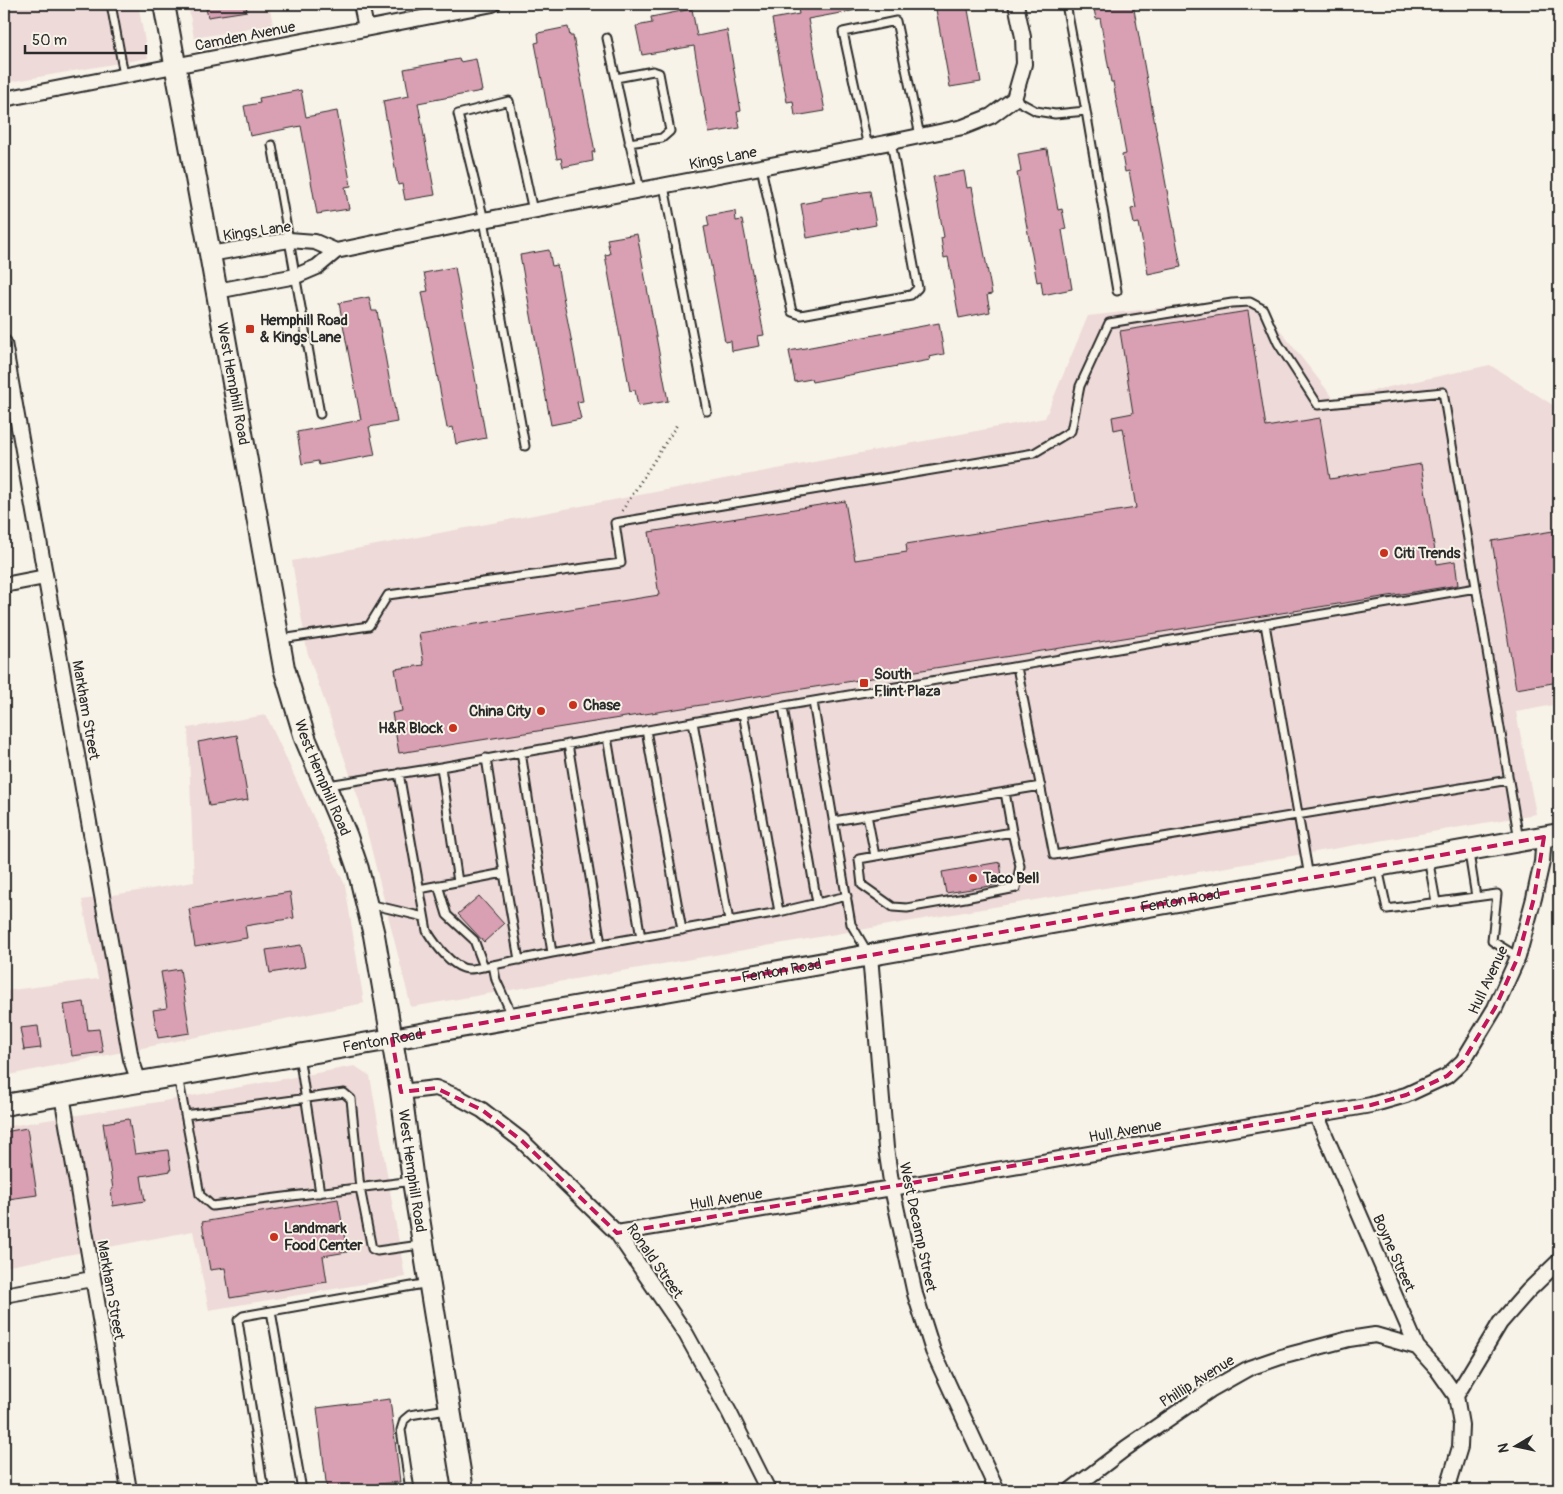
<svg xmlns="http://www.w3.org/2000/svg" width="1563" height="1494" font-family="Pangolin,sans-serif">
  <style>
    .built { fill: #eedad8 }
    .building { fill: #d8a0b2; stroke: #2b2b2b }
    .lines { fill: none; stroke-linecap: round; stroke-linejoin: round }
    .lane-casing { stroke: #2b2b2b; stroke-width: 11 }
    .street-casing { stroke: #2b2b2b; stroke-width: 18 }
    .secondary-casing { stroke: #2b2b2b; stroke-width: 24 }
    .path { stroke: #2b2b2b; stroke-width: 3; stroke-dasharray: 1 4; stroke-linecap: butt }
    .lane { stroke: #f7f3e8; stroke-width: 7 }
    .street { stroke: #f7f3e8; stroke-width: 14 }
    .secondary { stroke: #f7f3e8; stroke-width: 20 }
    .marked { fill: none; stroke: #c2185b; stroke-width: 4; stroke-dasharray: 10 6; stroke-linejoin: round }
    .poi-dot { fill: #c8321e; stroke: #f7f3e8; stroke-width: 2 }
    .labels { text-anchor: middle; stroke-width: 4; stroke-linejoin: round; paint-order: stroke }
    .street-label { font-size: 15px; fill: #2b2b2b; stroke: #f7f3e8 }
    .poi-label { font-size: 15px; font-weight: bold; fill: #2b2b2b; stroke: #f7f3e8; text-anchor: start }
  </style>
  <rect width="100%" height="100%" fill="#f7f3e8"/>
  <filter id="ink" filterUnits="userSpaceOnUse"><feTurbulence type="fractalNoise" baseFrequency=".02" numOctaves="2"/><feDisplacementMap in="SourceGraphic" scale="10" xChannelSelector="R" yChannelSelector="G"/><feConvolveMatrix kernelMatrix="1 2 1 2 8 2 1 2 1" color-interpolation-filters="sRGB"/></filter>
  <g filter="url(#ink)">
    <path class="built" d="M4 4H138L148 58 4 83Z
      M188 4H269L273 25 194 38Z
      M1254 297 1334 399 1490 365 1559 409V704L1516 712 1536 814 411 1007 359 800 307 651 292 561 1045 418 1088 316Z
      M266 715 345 885 364 1003 4 1076V991L98 979 82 900 194 882 188 728Z
      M355 1066 370 1076 405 1277 209 1310 193 1231 4 1267V1127L164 1101Z"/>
    <path class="building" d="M205 4H246L247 11 208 17Z
      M797 4H856L857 10 808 19 825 111 795 116 793 101 787 102 772 19 799 14Z
      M935 4H967L981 82 950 87Z
      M1093 4H1133L1181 267 1148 274 1139 223 1134 224 1131 209 1136 208 1129 171 1125 172 1122 155 1126 154 1113 82H1111L1100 18 1096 19Z
      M692 9 697 36 727 30 741 111 737 112 740 128 709 133 694 46 642 55 636 26 652 23 651 17Z
      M568 27 570 36H573L595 152H592L593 161 563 167 561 158 557 159 535 43 539 42 538 33Z
      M459 59 460 62 476 59 482 91 418 103 435 195 405 200 402 184 398 185 383 101 409 96 404 69Z
      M301 90 306 117 337 111 351 186 345 187 349 209 317 214 301 126 250 136 244 106 260 103 259 98Z
      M1047 149 1058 210 1062 209 1066 229 1062 230 1072 289 1043 295 1041 281 1037 282 1017 173 1021 172 1018 154Z
      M964 171 967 188 972 187 992 294 987 295 990 312 959 318 948 257 944 258 941 238 944 237 933 177Z
      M870 191 876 225 807 238 801 204 822 200V198Z
      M735 211 736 221 742 220 764 335 758 336 760 346 732 351 731 341 725 342 704 227 709 226 707 216Z
      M637 234 668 401 638 406 635 390 630 391 605 255 610 254 607 239Z
      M549 250 552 266 557 265 583 401 577 402 581 419 551 425 520 255Z
      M455 267 486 438 456 444 453 427 447 428 422 292 428 291 424 273Z
      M369 297 372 311H377L397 422 369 427 375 455 319 465 318 461 302 464 297 432 361 420 339 303Z
      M1248 311 1266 427 1320 418 1330 479 1421 464 1437 564 1455 561 1458 585 399 753 392 713 402 711 395 669 424 665 419 633 659 595 649 532 845 501 855 560 907 552 906 544 1136 508 1123 428 1114 430 1112 417 1133 413 1120 331Z
      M939 323 944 354 929 357 930 360 812 382 811 379 795 382 789 351Z
      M1559 530V682L1516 689 1492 541Z
      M237 735 248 800 209 806 198 742Z
      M1000 862 1003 884 946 893 942 872Z
      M290 892 294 918 245 926 247 938 195 947 189 909Z
      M479 896 504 924 484 942 458 914Z
      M301 945 305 967 270 973 266 950Z
      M180 969 190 1033 158 1038 153 1010 167 1008 161 972Z
      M84 1002 88 1030 99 1029 103 1052 72 1056 64 1005Z
      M38 1026 41 1048 24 1050 20 1028Z
      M129 1119 135 1154 168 1150 171 1171 141 1176 145 1201 113 1206 111 1190 113 1189 103 1123Z
      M27 1128 37 1195 8 1199 4 1175V1132Z
      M338 1199 347 1252 323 1256 327 1282 230 1298 225 1268 210 1270 202 1222Z
      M390 1399 400 1482 377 1484 378 1490H327L317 1408Z"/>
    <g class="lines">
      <g class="lane-casing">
        <path id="lane" d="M111 4 124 75
          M1066 4 1086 111
          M607 38 640 190
          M616 78 653 71 659 73 670 131 662 138 629 143
          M1014 99 1036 111 1055 114 1086 111 1117 291
          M272 145 320 414
          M868 147 843 32 896 21 920 136
          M761 167 792 312 801 315 911 295 918 288 891 142
          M664 186 707 411
          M525 446 484 220 458 114 509 101 533 211
          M1265 624 1309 877
          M281 639 369 626 388 595 621 563 615 523 1034 453 1071 431 1080 386 1109 323 1232 303 1250 302 1263 309 1278 343 1318 405 1443 392 1519 840
          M1017 667 1054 855 1509 780
          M813 702 851 924 868 953
          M783 707 817 903
          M743 713 779 912
          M693 722 729 921
          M646 730 682 930
          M607 737 641 938
          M568 744 601 944
          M521 752 552 953
          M441 767 458 882
          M399 773 427 931C435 944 453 969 469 969 477 969 485 966 493 965
          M328 785 441 767 743 713 1476 588
          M1005 792 1012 832 859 859 862 885 893 907 907 908 965 898 1016 888 1020 866 1012 832
          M867 815 875 856
          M834 821 1041 786
          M1469 853 1476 897
          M1428 858 1436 902
          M1378 868 1387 909 1497 894 1492 941 1518 957
          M504 873 519 960
          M438 885 447 915 474 940 484 967
          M419 889 504 873 486 758
          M369 904 424 917
          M512 1015 496 980 493 965 552 953 779 912 847 896
          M299 1055 320 1193
          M178 1076 200 1195 212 1206 413 1181
          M185 1115 344 1093 351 1099 360 1188 372 1249 377 1251 420 1245
          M271 1311 302 1490
          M267 1490 262 1479 238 1320 243 1316 429 1283
          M410 1490 401 1430 404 1420 410 1415 447 1409"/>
      </g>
      <g class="street-casing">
        <path id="street" d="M361 4 366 28
          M4 99 493 4
          M210 254 289 240 315 242 336 251
          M217 291 296 276 317 267 336 251 484 220 891 142 963 127 991 116 1014 99 1024 64 1023 37 1016 4
          M4 343 131 1059 139 1082
          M4 585 45 577
          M870 955 886 1148 892 1188 915 1294 933 1351 997 1490
          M401 1092 436 1088 456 1096 482 1110 521 1140 617 1233 686 1334 729 1412 768 1490
          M62 1095 129 1490
          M1316 1114 1417 1347 1437 1369 1456 1396 1461 1425 1460 1447 1447 1490
          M617 1233 892 1188 1371 1105 1406 1095 1447 1076 1463 1061 1495 1008 1518 957 1534 898 1542 862 1544 837
          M4 1295 92 1279
          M1456 1396 1500 1323 1528 1291 1559 1261
          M1071 1490 1126 1448 1210 1390 1249 1368 1281 1357 1349 1339 1375 1335 1417 1347"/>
      </g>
      <g class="secondary-casing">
        <g id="secondary">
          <path id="s1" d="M164 4 210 254 284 668 305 738 347 837 358 869 374 935 401 1092 413 1181 463 1490"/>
          <path id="s2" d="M4 1105 392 1039 1559 834"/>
        </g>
      </g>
      <path class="path" d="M622 511 678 423"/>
      <use href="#lane" class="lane"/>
      <use href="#street" class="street"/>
      <use href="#secondary" class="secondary"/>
    </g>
  </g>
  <path class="marked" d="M1544 837 1534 898 1518 957 1495 1008 1463 1061 1447 1076 1406 1095 1371 1105 617 1233 521 1140 482 1110 436 1088 401 1092 392 1039Z"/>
  <g class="poi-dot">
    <rect x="245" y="324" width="10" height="10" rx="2.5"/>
    <circle cx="1384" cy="553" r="5"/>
    <rect x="859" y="678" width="10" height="10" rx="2.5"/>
    <circle cx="573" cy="705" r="5"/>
    <circle cx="541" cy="711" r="5"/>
    <circle cx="453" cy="728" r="5"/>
    <circle cx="973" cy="878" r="5"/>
    <circle cx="274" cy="1237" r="5"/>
  </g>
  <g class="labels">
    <g class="street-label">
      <text transform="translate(245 36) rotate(-11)" y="5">Camden Avenue</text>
      <text transform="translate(723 158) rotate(-11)" y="5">Kings Lane</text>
      <text transform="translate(257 231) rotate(-8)" y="5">Kings Lane</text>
      <text dy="5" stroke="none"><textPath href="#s1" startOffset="386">West Hemphill Road</textPath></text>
      <text transform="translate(86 710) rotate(80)" y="5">Markham Street</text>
      <text dy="5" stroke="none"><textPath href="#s1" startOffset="791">West Hemphill Road</textPath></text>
      <text dy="5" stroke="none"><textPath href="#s2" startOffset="1194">Fenton Road</textPath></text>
      <text dy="5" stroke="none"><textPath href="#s2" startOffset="789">Fenton Road</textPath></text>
      <text transform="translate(1488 980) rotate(-65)" y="5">Hull Avenue</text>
      <text dy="5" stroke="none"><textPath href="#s2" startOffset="384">Fenton Road</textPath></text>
      <text transform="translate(1125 1131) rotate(-10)" y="5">Hull Avenue</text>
      <text dy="5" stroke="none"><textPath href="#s1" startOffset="1196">West Hemphill Road</textPath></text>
      <text transform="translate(726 1199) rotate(-9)" y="5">Hull Avenue</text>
      <text transform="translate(918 1227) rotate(78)" y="5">West Decamp Street</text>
      <text transform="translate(1394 1253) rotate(66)" y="5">Boyne Street</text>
      <text transform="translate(655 1261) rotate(55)" y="5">Ronald Street</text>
      <text transform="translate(111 1290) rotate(80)" y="5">Markham Street</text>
      <text transform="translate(1197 1381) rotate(-32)" y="5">Phillip Avenue</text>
    </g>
    <g class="poi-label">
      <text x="260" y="325">Hemphill Road<tspan x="260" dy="17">&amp; Kings Lane</tspan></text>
      <text x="1394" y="558">Citi Trends</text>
      <text x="874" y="679">South<tspan x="874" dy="17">Flint Plaza</tspan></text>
      <text x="583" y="710">Chase</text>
      <text x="531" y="716" text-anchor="end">China City</text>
      <text x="443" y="733" text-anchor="end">H&amp;R Block</text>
      <text x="983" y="883">Taco Bell</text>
      <text x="284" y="1233">Landmark<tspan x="284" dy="17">Food Center</tspan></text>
    </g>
  </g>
  <rect width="1563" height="1494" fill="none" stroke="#f7f3e8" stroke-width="20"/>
  <rect x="10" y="10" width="1543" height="1474" fill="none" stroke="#2b2b2b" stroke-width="2" filter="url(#ink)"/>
  <g transform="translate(1516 1446) rotate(261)" stroke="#f7f3e8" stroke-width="4" paint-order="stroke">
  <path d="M0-4L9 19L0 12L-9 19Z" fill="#2b2b2b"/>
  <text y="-8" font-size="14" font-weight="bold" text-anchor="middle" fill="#2b2b2b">N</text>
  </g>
  <path d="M25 45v8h121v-8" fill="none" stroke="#2b2b2b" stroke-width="2.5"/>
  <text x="32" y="45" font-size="15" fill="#2b2b2b" stroke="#f7f3e8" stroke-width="4" paint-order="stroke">50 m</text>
</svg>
